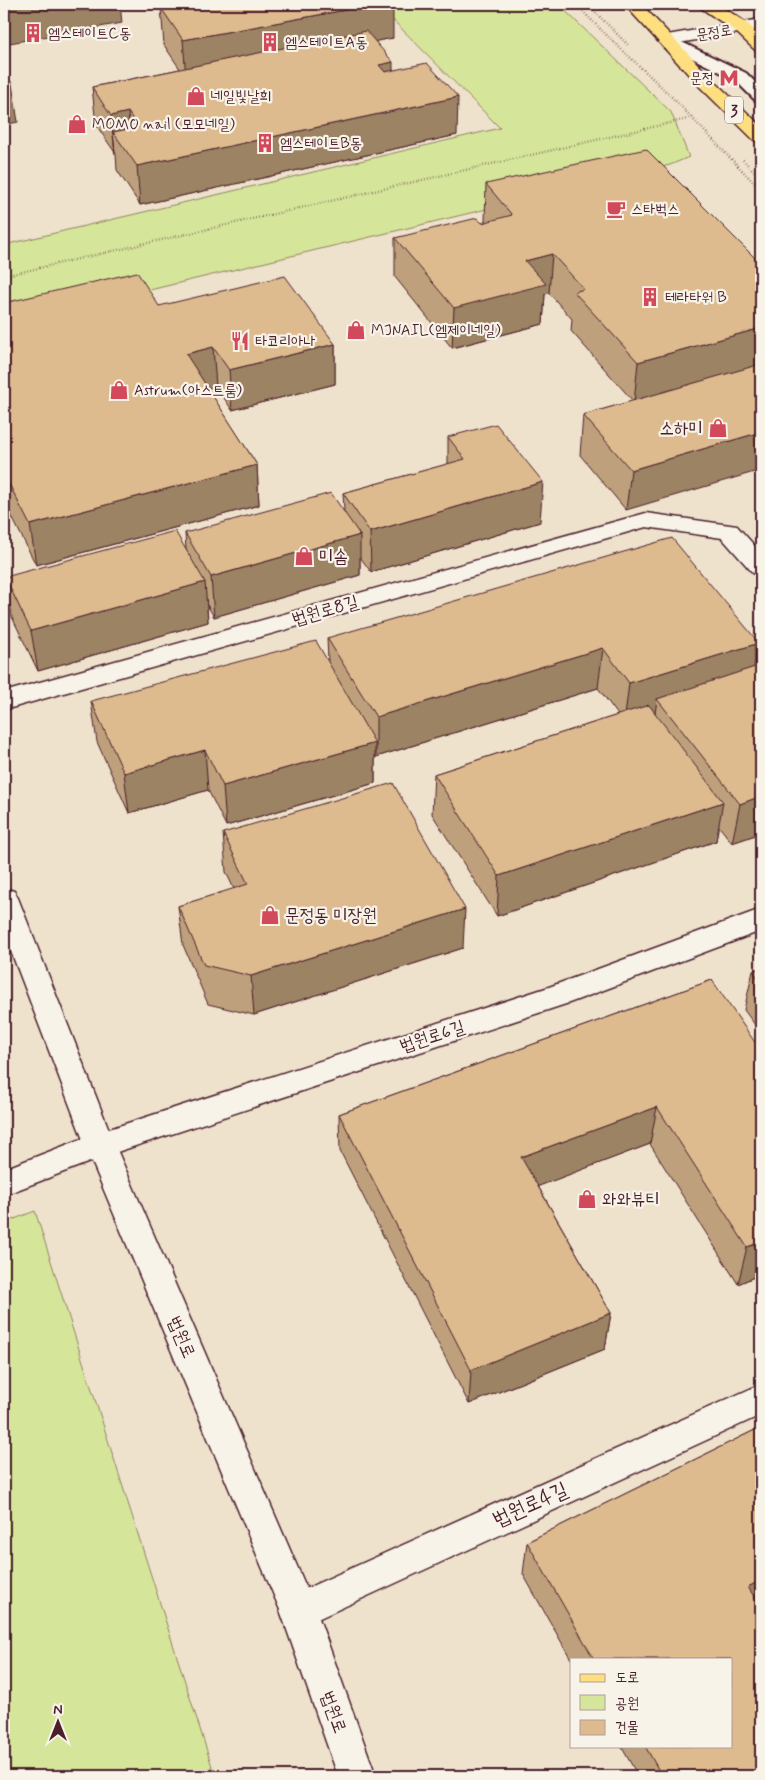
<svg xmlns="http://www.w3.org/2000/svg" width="765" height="1780" font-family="Mynerve,'Poor Story',sans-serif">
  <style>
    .green { fill: #d5e69a; stroke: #908262 }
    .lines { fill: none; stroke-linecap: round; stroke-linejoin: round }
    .lane-casing { stroke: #4a1f2b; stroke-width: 4 }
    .street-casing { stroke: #4a1f2b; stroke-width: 3 }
    .secondary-casing { stroke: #4a1f2b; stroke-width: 3 }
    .primary-casing { stroke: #4a1f2b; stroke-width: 3 }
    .path { stroke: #4a1f2b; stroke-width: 2.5; stroke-dasharray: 0.5 2.5; stroke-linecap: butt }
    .lane { fill: #f7f3e8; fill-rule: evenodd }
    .street { fill: #f7f3e8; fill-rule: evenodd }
    .secondary { fill: #f7f3e8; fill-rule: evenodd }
    .primary { fill: #fedf80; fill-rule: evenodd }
    .wall { fill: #bea17b; stroke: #4a1f2b }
    .shaded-wall { fill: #9b8364; stroke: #4a1f2b }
    .building { fill: #ddbb8f; stroke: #4a1f2b }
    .labels { text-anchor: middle; stroke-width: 4.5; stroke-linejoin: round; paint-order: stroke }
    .far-street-label { font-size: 15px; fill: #4a1f2b; stroke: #f7f3e8 }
    .far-poi-label { font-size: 15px; fill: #4a1f2b; stroke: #f7f3e8; text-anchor: start }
    .shield { fill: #f7f3e8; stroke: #7e5f64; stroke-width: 1 }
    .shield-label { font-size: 16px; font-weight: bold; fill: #4a1f2b }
    .poi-label { font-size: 18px; fill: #4a1f2b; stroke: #f7f3e8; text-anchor: start }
    .street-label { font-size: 18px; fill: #4a1f2b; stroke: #f7f3e8 }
    .near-street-label { font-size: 21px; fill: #4a1f2b; stroke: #f7f3e8 }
  </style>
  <rect width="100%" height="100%" fill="#efe2cd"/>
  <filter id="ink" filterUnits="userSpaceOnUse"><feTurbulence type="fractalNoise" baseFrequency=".02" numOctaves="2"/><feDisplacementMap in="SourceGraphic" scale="10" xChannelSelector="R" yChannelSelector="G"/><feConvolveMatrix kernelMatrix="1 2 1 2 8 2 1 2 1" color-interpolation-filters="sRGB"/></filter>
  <g filter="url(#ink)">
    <path class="green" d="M377 4H558L671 112 689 157 670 165 4 325V245L500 128Z
      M35 1211 215 1776H4V1223Z"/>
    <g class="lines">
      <g class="lane-casing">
        <path id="lane" d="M667 35 746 73 761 88V102L755 100 734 79 662 43 659 40 662 37Z"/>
      </g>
      <g class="street-casing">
        <path id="street" d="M646 513 737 526 761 553V576L753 573 722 538 646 527 4 710V692Z
          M761 909V931L569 1003 108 1155 4 1195V1169L100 1132 549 987Z
          M761 1384V1415L311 1622 298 1628 285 1622 280 1610 285 1598Z"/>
      </g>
      <g class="secondary-casing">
        <path id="secondary" d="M761 19V29L667 45 661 44 658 40 661 36 667 35Z
          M4 888 14 891 18 898 115 1145 316 1610 376 1776H338L280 1610 85 1145 4 933Z"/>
      </g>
      <g class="primary-casing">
        <path id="primary" d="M624 4H641L712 79 761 126V142L754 140 700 87Z
          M699 4H718L748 24 761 37V51L755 50 736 32 701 8Z"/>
      </g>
      <path class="path" d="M587 4 629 46
        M692 118 761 190
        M743 160 761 178
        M4 276 692 118C655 78 613 44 576 4"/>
      <use href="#lane" class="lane"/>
      <use href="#street" class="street"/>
      <use href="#secondary" class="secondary"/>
      <use href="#primary" class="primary"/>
    </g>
    <path class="wall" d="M161 8 393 38 375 41 393 70 457 135 140 205 117 170 116 154 96 125 92 87 180 69 164 45Z
      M486 184 761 264 626 510 580 455 583 415 633 401 571 331 572 319 549 293 545 294 543 324 452 348 395 277V238L485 222Z
      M4 303 159 306 335 344V384L232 410 216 386 208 389 257 465 259 505 36 565 4 501Z
      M448 437 540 522 371 572 360 557V575L214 617 207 605 208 622 38 671 12 617 5 577 186 550 185 533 344 511 343 493 448 464Z
      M327 638 759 643 754 667 761 833 732 843 718 825 716 841 497 916 432 814 434 774 618 715 598 688 376 757 375 756V783L226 826 208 790 129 813 97 742 91 701 328 661Z
      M223 833 463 948 254 1015 208 1004 183 945 178 906 234 889 226 872Z
      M761 967V1033L744 1010 753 971Z
      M712 980 761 1274 738 1284 650 1144 538 1186 611 1313 605 1349 469 1404 340 1151 339 1114Z
      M761 1427V1605L760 1606 761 1776H638L621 1746H731V1659H571L523 1574 527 1542Z"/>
    <path class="shaded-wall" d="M14 4H120L122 23 4 44V5Z
      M378 4H393V38L186 78 183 40Z
      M393 62V99L379 65Z
      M12 84 18 122 4 125V86Z
      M458 97 457 135 140 205 137 166Z
      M128 112 131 151 113 132 115 154 111 116Z
      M552 254 549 293 545 294 543 324 452 348 454 308 525 261Z
      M761 328V366L634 402 638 362Z
      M335 344V384L232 410 229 370Z
      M213 347 216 386 189 394 186 354Z
      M761 432V470L626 510 631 470Z
      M257 465 259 505 36 565 30 525Z
      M543 482 540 522 371 572 370 532Z
      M360 535V575L214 617 211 577Z
      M205 582 208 622 38 671 31 631Z
      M759 643 751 683 657 699 655 714 624 724 629 683Z
      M603 648 598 688 376 757V717Z
      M375 743V783L226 826 223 786Z
      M205 750 208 790 129 813 124 773Z
      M761 796V833L732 843 740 804Z
      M723 802 716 841 497 916 499 876Z
      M465 909 463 948 254 1015 251 976Z
      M657 1107 650 1144 518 1194 521 1157Z
      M761 1242V1274L738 1284 747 1247Z
      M611 1313 605 1349 469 1404 471 1370Z
      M761 1580V1605L737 1618 748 1587Z"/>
    <path class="building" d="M4 4H14L4 5Z
      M162 4H378L183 40 161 8Z
      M366 31 393 62 379 65 385 72 427 63 458 97 137 166 113 132 138 127 128 112 111 116 92 87Z
      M4 68 12 84 4 86Z
      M646 149 761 264V328L638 362 574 292 584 289 552 254 525 261 546 284 454 308 395 238 477 218 482 223 512 215 486 184Z
      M137 272 159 306 285 276 335 344 229 370 213 347 186 354 257 465 30 525 4 474V303Z
      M761 364V432L631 470 583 415Z
      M496 424 543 482 370 532 343 493 465 459 448 437Z
      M331 493 360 535 211 577 185 533Z
      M175 531 205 582 31 631 5 577Z
      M672 538 759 643 629 683 603 648 376 717 327 638Z
      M316 641 375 743 223 786 205 750 124 773 91 701Z
      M761 665V796L740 804 657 699Z
      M649 705 723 802 499 876 434 774Z
      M393 783 465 909 251 976 204 965 178 906 248 884 223 833Z
      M761 967V982L753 971Z
      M712 980 761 1051V1242L747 1247 657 1107 521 1157 611 1313 471 1370 339 1114Z
      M761 1427V1580L748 1587 761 1608V1776H662L645 1746H731V1659H594L527 1542Z"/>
  </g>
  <defs>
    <g id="building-bare" transform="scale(1.5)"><path d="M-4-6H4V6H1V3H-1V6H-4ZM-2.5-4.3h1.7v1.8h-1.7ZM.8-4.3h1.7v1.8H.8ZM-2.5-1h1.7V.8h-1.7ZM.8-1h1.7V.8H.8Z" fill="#d1495b" stroke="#f7f3e8" stroke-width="2.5" paint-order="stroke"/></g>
    <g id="metro-bare" transform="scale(1.5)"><path d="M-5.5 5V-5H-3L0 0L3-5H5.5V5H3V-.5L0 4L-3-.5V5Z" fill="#d1495b" stroke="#f7f3e8" stroke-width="2.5" paint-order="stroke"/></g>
    <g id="shop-bare" transform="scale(1.5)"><path d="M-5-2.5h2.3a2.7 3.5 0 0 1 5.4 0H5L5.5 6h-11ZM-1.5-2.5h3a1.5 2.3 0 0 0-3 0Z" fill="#d1495b" stroke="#f7f3e8" stroke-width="2.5" paint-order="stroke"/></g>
    <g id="cafe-bare" transform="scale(1.5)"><path d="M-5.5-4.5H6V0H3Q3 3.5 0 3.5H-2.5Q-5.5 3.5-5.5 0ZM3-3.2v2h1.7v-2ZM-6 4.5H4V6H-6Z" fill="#d1495b" stroke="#f7f3e8" stroke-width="2.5" paint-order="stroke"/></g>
    <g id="restaurant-bare" transform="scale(1.5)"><path d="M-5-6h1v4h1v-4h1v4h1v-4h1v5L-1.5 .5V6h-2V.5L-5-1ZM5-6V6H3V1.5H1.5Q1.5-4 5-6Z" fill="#d1495b" stroke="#f7f3e8" stroke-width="2.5" paint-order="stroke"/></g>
  </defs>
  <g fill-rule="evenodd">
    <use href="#building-bare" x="33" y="33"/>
    <use href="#building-bare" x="270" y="42"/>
    <use href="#metro-bare" x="729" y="78"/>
    <use href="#shop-bare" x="196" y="96"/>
    <use href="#shop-bare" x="77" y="124"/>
    <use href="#building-bare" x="265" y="143"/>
    <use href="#cafe-bare" x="616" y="209"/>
    <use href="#building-bare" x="650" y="297"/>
    <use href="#shop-bare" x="356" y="330"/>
    <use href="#restaurant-bare" x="240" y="341"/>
    <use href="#shop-bare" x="119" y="390"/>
    <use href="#shop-bare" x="718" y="428"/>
    <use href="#shop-bare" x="304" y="556"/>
    <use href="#shop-bare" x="270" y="915"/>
    <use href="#shop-bare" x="587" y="1199"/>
  </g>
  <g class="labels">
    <g class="far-street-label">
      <text transform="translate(714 32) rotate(-9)" y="5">문정로</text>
    </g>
    <g class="far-poi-label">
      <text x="48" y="38">엠스테이트C동</text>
      <text x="285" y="47">엠스테이트A동</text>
      <text x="714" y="83" text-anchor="end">문정</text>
      <text x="211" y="101">네일빛날희</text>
      <text x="92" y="129">MOMO nail (모모네일)</text>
      <text x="280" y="148">엠스테이트B동</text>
      <text x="631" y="214">스타벅스</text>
      <text x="665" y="302">테라타워 B</text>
      <text x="371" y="335">MJNAIL(엠제이네일)</text>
      <text x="255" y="346">타코리아나</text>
      <text x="134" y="395">Astrum(아스트룸)</text>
    </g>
    <rect class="shield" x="725" y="96.5" width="18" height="27" rx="4"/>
    <g class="shield-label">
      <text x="734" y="116">3</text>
    </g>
    <g class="poi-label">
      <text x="703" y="434" text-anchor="end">소하미</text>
      <text x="319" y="562">미솜</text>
      <text x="285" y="921">문정동 미장원</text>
      <text x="602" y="1205">와와뷰티</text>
    </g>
    <g class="street-label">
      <text transform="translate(325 610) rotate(-16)" y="6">법원로8길</text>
      <text transform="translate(432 1036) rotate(-18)" y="6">법원로6길</text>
      <text transform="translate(182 1337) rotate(67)" y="6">법원로</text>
      <text transform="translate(334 1712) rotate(70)" y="6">법원로</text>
    </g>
    <g class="near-street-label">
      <text transform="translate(530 1504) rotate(-24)" y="7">법원로4길</text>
    </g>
  </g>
  <rect width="765" height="1780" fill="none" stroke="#f7f3e8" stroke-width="20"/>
  <rect x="10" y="10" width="745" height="1760" fill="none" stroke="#4a1f2b" stroke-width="2" filter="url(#ink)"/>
  <rect x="570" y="1658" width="162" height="90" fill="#f7f3e8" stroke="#b29e9c"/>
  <rect x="580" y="1674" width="25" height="8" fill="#fedf80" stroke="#b29e9c"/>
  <text x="615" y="1682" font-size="15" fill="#4a1f2b">도로</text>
  <rect x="580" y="1695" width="25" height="15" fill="#d5e69a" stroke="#b29e9c"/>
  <text x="615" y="1708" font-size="15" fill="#4a1f2b">공원</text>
  <rect x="580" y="1720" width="25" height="15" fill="#ddbb8f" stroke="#b29e9c"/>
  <text x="615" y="1732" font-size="15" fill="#4a1f2b">건물</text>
  <g transform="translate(58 1722)" stroke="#f7f3e8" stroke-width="4" paint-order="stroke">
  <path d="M0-4L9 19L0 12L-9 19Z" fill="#4a1f2b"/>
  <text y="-8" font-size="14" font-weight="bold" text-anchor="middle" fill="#4a1f2b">N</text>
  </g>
</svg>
